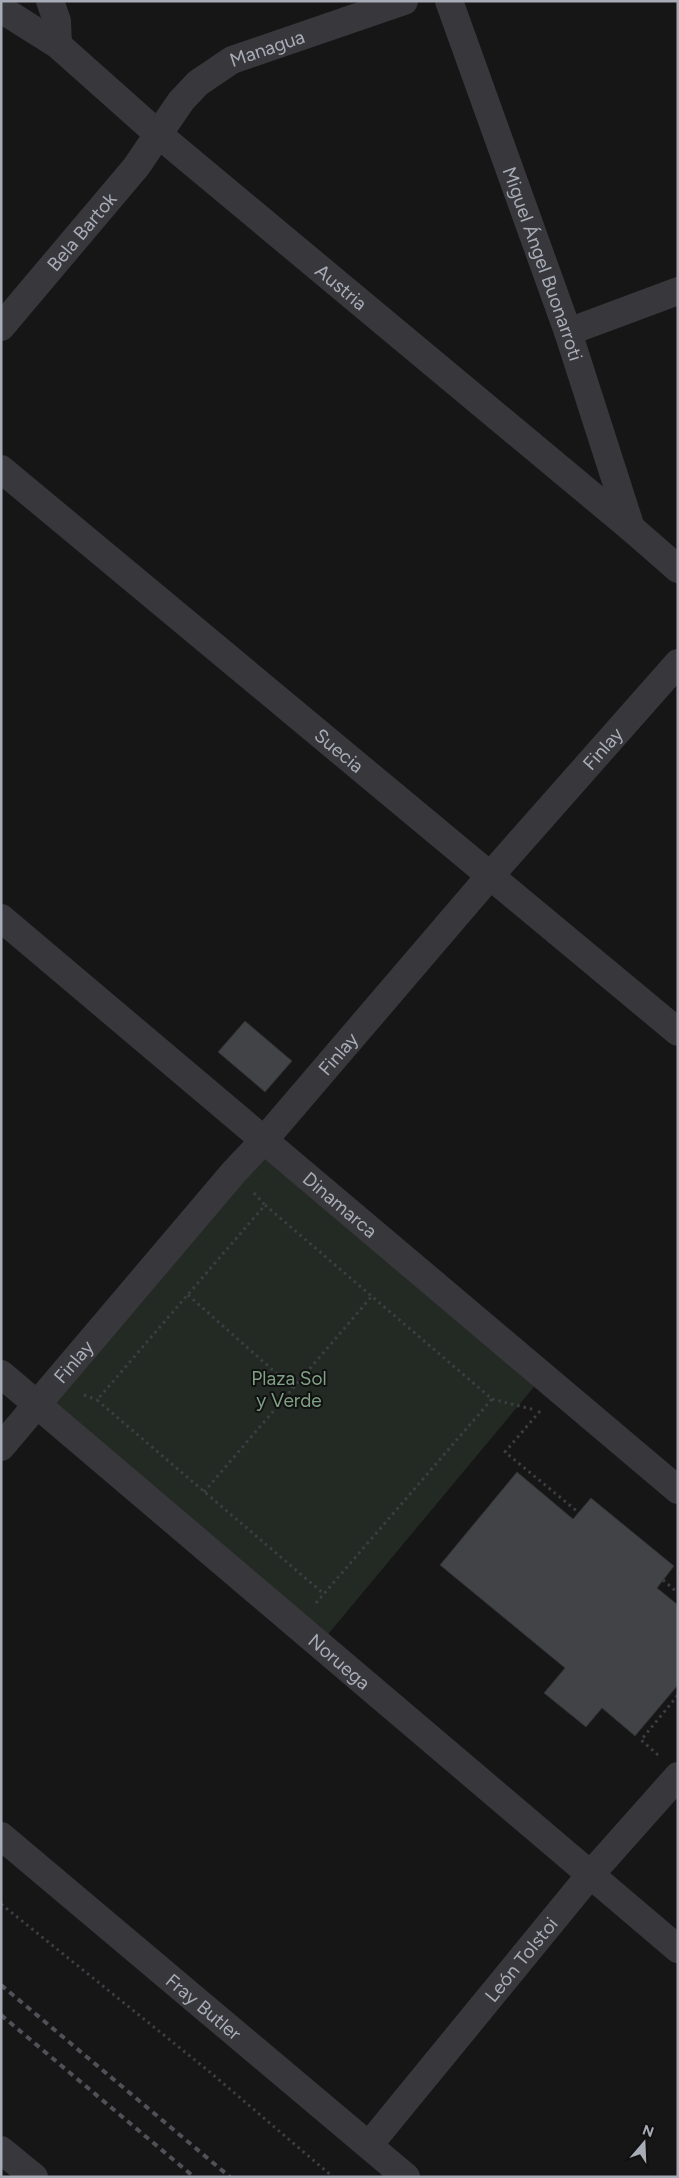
<svg xmlns="http://www.w3.org/2000/svg" width="679" height="2178" font-family="Figtree,sans-serif">
  <style>
    .green { fill: #222a23 }
    .building { fill: #424347; stroke: #303033 }
    .lines { fill: none; stroke-linecap: round; stroke-linejoin: round }
    .path { stroke: #3d3e43; stroke-width: 3; stroke-dasharray: 2.5 4; stroke-linecap: butt }
    .minor { stroke: #37373c; stroke-width: 28 }
    .tertiary { stroke: #37373c; stroke-width: 28 }
    .rail { stroke: #505157; stroke-width: 4; stroke-dasharray: 6 5; stroke-linecap: butt }
    .labels { text-anchor: middle; stroke-width: 4; stroke-linejoin: round; paint-order: stroke }
    .street-label { font-size: 19px; fill: #a8acb7; stroke: #111112 }
    .park-label { font-size: 19px; fill: #80a183; stroke: #111112 }
  </style>
  <rect width="100%" height="100%" fill="#161617"/>
  <path class="green" d="M265 1139 543 1376 320 1644 37 1404Z"/>
  <path class="building" d="M245 1021 292 1061 265 1092 218 1052Z
    M517 1472 573 1519 591 1498 674 1566 657 1588 678 1605V1685L635 1736 602 1708 586 1727 544 1693 565 1668 440 1565Z"/>
  <g class="lines">
    <path class="path" d="M254 1193 265 1205
      M188 1295 293 1388
      M84 1395 97 1400
      M492 1399 535 1410
      M540 1411 505 1452 578 1512
      M204 1492 372 1296
      M663 1580 678 1593
      M316 1603 492 1399 265 1205 97 1400 324 1594
      M658 1755 641 1740 678 1695
      M1 1904 211 2073 333 2177"/>
    <g class="minor">
      <path d="M50 1 57 21 58 45"/>
      <path id="s1" d="M449 1 568 332 631 528"/>
      <path id="s2" d="M1 9 58 45 158 134 631 528 678 569"/>
      <path id="s3" d="M1 327 136 167 181 101 198 83 232 60 404 1"/>
      <path d="M568 332 678 291"/>
      <path id="s4" d="M1 469 678 1032"/>
      <path id="s5" d="M1 1374 678 1949"/>
      <path id="s6" d="M1 1447 234 1172 265 1139 489 877 678 663"/>
      <path id="s7" d="M1 1836 406 2177"/>
      <path id="s8" d="M369 2145 590 1875 678 1776"/>
      <path d="M1 2150 34 2177"/>
    </g>
    <path class="tertiary" id="s9" d="M1 918 678 1490"/>
    <path class="rail" d="M1 1985 230 2177
      M1 2015 194 2177"/>
  </g>
  <g class="labels">
    <g class="street-label">
      <text dy="7" stroke="none"><textPath href="#s3" startOffset="392">Managua</textPath></text>
      <text dy="7" stroke="none"><textPath href="#s3" startOffset="125">Bela Bartok</textPath></text>
      <text dy="7" stroke="none"><textPath href="#s1" startOffset="279">Miguel Ángel Buonarroti</textPath></text>
      <text dy="7" stroke="none"><textPath href="#s2" startOffset="440">Austria</textPath></text>
      <text dy="7" stroke="none"><textPath href="#s6" startOffset="922">Finlay</textPath></text>
      <text dy="7" stroke="none"><textPath href="#s4" startOffset="440">Suecia</textPath></text>
      <text dy="7" stroke="none"><textPath href="#s6" startOffset="518">Finlay</textPath></text>
      <text dy="7" stroke="none"><textPath href="#s9" startOffset="444">Dinamarca</textPath></text>
      <text dy="7" stroke="none"><textPath href="#s6" startOffset="112">Finlay</textPath></text>
      <text dy="7" stroke="none"><textPath href="#s5" startOffset="444">Noruega</textPath></text>
      <text dy="7" stroke="none"><textPath href="#s8" startOffset="240">León Tolstoi</textPath></text>
      <text dy="7" stroke="none"><textPath href="#s7" startOffset="265">Fray Butler</textPath></text>
    </g>
    <g class="park-label">
      <text x="289" y="1385">Plaza Sol<tspan x="289" dy="22">y Verde</tspan></text>
    </g>
  </g>
  <rect width="679" height="2178" fill="none" stroke="#a8acb7" stroke-width="5"/>
  <g transform="translate(644 2143) rotate(19)" stroke="#111112" stroke-width="4" paint-order="stroke">
  <path d="M0-4L9 19L0 12L-9 19Z" fill="#a8acb7"/>
  <text y="-8" font-size="14" font-weight="bold" text-anchor="middle" fill="#a8acb7">N</text>
  </g>
</svg>
